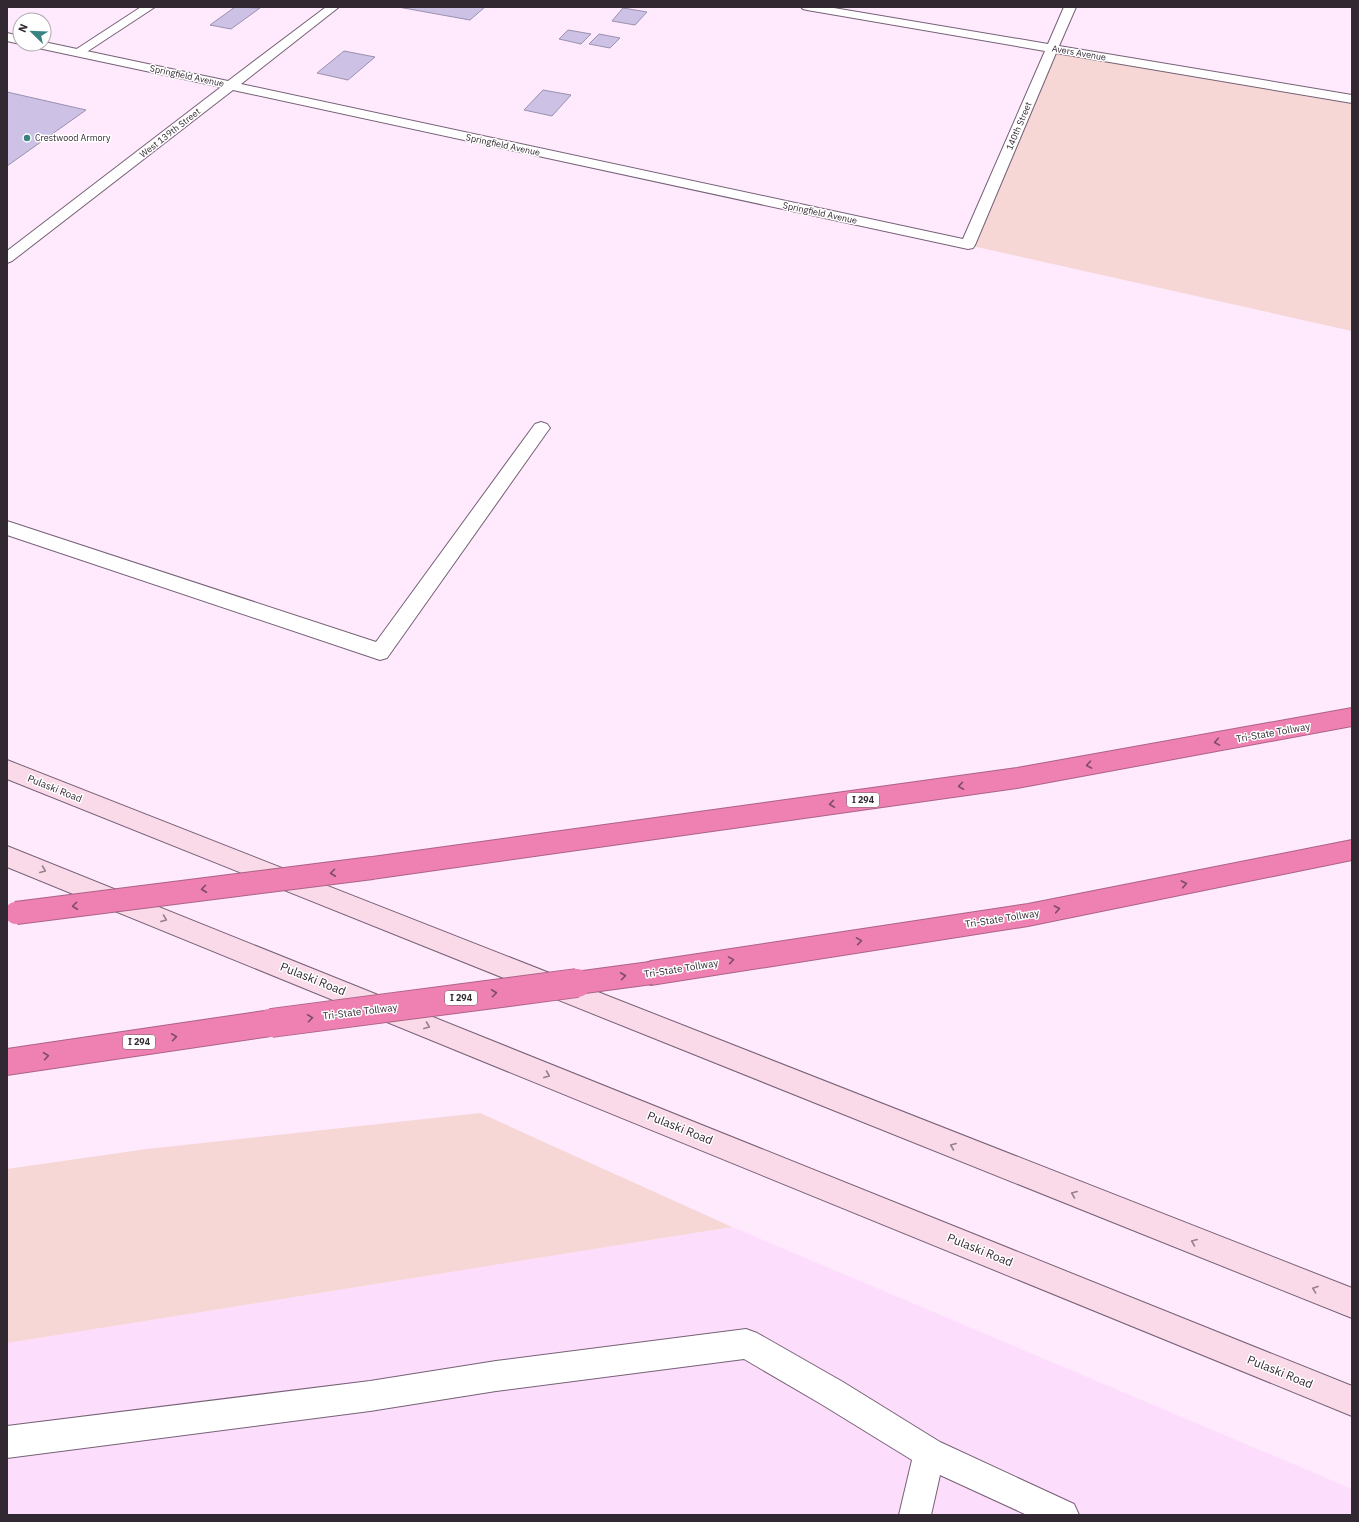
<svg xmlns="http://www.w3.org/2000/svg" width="1359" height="1522" font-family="'IBM Plex Sans',sans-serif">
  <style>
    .built { fill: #fdddfc }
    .green { fill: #f6d7d6 }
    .building { fill: #cdc1e6; stroke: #9a91ae }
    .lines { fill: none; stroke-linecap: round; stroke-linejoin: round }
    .lane-casing { stroke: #766176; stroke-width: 2 }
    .street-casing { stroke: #766176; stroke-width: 2 }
    .secondary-casing { stroke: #766176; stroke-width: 2 }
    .highway-casing { stroke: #ac6285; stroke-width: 2 }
    .lane { fill: #fff; fill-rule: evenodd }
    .street { fill: #fff; fill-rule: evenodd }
    .secondary { fill: #fad9e8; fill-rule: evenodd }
    .highway { fill: #ee81b2; fill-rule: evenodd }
    .highway-bridge-far1-casing { stroke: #ac6285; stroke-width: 24; stroke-linecap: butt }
    .highway-bridge-casing { stroke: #ac6285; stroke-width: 30; stroke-linecap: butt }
    .highway-bridge-far1 { stroke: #ee81b2; stroke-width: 22 }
    .highway-bridge { stroke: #ee81b2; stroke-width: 28 }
    .oneway { stroke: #7d4c65 }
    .oneway2 { stroke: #96808c }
    .poi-dot { fill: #3b8382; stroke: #fff; stroke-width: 1.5 }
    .labels { text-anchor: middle; stroke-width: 3; stroke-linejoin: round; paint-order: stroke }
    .far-street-label { font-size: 9px; fill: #312831; stroke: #fff }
    .far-poi-label { font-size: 9px; fill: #312831; stroke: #fff; text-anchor: start }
    .shield { fill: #fff; stroke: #6f686f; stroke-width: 1 }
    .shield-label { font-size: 9px; font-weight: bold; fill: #312831 }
    .street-label { font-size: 10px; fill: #312831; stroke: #fff }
    .near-street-label { font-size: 12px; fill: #312831; stroke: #fff }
  </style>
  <rect width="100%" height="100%" fill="#fee9fd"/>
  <path class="built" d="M732 1227 1352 1489V1515H7V1343Z"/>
  <path class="green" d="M1051 48 1352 99V331L968 245Z
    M480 1113 732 1227 7 1343V1169L147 1149Z"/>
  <path class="building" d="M235 7 260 8 231 29 210 25Z
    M398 7H485L470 20Z
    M623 8 647 12 635 25 612 21Z
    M568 30 591 34 581 44 559 39Z
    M599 34 620 38 610 48 589 44Z
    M344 51 375 57 348 80 317 73Z
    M543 90 571 95 552 116 524 110Z
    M7 92 86 110 7 166Z"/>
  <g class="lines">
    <g class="lane-casing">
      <path id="lane" d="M141 7H155L82 55H74L72 52Z
        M541 422 547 424 550 428 547 432 387 658 380 660 7 535V521L376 642 535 424Z
        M746 1329 757 1333 843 1382 940 1442 1074 1504 1079 1515H1027L940 1475 931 1515H899L912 1460 821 1404 744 1359 496 1391 370 1411 7 1458V1426L370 1381 496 1361Z"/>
    </g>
    <g class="street-casing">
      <path id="street" d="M326 7H339L241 84 963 239 1045 51 807 10 803 9 801 7H828L1048 44 1064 7H1076L1059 46 1352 95V103L1056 53 975 245 973 248 968 249 233 90 12 261 7 263V251L221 87 38 48 34 47 32 44H44V42L228 81Z
        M7 33 20 36V44L7 41Z"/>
    </g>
    <g class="secondary-casing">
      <path id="secondary" d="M7 760 1352 1288V1318L7 779Z
        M7 846 1352 1386V1416L7 867Z"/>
    </g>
    <g class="highway-casing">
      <path id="highway" d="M1352 708V726L1017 788 372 879 364 876 360 868 364 860 372 857 1017 768Z
        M1352 840V860L1028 926 651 985 642 981 639 973 642 965 651 961 1028 904Z
        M271 1010 280 1014 284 1023 280 1032 271 1036 7 1075V1049Z"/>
    </g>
    <use href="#lane" class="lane"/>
    <use href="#street" class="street"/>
    <use href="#secondary" class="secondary"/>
    <use href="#highway" class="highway"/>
    <g class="highway-bridge-far1-casing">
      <path id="highway-bridge-far1" d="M16 913 372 868
        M569 984 651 973"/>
    </g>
    <g class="highway-bridge-casing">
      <path id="highway-bridge" d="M271 1023 577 983"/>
    </g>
    <use href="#highway-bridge-far1" class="highway-bridge-far1"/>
    <use href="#highway-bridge" class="highway-bridge"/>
  </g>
  <defs><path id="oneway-chevron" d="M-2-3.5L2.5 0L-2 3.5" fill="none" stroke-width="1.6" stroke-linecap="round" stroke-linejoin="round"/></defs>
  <g class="oneway">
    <use href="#oneway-chevron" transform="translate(1217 742) rotate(170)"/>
    <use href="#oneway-chevron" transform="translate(1089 765) rotate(170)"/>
    <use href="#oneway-chevron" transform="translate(961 786) rotate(172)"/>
    <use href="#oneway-chevron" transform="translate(832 804) rotate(172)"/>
    <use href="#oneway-chevron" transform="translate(333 873) rotate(173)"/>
    <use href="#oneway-chevron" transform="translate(1184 884) rotate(-11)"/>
    <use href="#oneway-chevron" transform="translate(204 889) rotate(173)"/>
    <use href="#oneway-chevron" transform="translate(75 906) rotate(173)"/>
    <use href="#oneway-chevron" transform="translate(1057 909) rotate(-11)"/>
    <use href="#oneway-chevron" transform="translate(859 941) rotate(-9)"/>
    <use href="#oneway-chevron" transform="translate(731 960) rotate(-9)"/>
    <use href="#oneway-chevron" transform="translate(623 976) rotate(-7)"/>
    <use href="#oneway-chevron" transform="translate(494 993) rotate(-7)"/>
    <use href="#oneway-chevron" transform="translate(310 1018) rotate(-7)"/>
    <use href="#oneway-chevron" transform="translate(174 1037) rotate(-8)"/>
    <use href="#oneway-chevron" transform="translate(46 1056) rotate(-8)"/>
  </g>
  <g class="oneway2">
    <use href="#oneway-chevron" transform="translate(43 870) rotate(22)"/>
    <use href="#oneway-chevron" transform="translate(164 919) rotate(22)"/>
    <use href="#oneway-chevron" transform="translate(427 1026) rotate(22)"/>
    <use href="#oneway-chevron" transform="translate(547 1075) rotate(22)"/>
    <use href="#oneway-chevron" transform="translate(953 1146) rotate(-158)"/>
    <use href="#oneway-chevron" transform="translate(1074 1194) rotate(-158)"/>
    <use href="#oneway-chevron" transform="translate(1194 1242) rotate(-158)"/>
    <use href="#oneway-chevron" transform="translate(1315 1289) rotate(-160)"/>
  </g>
  <circle class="poi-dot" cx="27" cy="138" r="4"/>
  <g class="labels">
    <g class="far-street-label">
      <text transform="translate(1079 53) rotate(10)" y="3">Avers Avenue</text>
      <text transform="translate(187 76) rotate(12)" y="3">Springfield Avenue</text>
      <text transform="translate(1019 126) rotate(-67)" y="3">140th Street</text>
      <text transform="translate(170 133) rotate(-38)" y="3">West 139th Street</text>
      <text transform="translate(503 145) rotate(12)" y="3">Springfield Avenue</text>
      <text transform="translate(820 213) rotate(12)" y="3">Springfield Avenue</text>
    </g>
    <g class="far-poi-label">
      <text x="35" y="141">Crestwood Armory</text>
    </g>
    <g class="shield">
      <rect x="847" y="793" width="32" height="14" rx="3"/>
      <rect x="445" y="991" width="32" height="14" rx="3"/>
      <rect x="123" y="1035" width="32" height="14" rx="3"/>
    </g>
    <g class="shield-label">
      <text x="863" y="803">I 294</text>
      <text x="461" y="1001">I 294</text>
      <text x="139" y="1045">I 294</text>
    </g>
    <g class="street-label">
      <text transform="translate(1273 732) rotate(-10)" y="4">Tri-State Tollway</text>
      <text transform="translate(55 788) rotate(22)" y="4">Pulaski Road</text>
      <text transform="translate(1002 918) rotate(-9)" y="4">Tri-State Tollway</text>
      <text transform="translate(681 968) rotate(-9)" y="4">Tri-State Tollway</text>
      <text transform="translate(360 1011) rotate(-7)" y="4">Tri-State Tollway</text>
    </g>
    <g class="near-street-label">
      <text transform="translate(313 979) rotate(22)" y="4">Pulaski Road</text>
      <text transform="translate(680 1128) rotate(22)" y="4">Pulaski Road</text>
      <text transform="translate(980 1250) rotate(22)" y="4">Pulaski Road</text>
      <text transform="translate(1280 1372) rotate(22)" y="4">Pulaski Road</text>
    </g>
  </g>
  <rect width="1359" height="1522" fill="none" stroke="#312831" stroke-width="16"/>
  <g transform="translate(32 32) rotate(293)"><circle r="19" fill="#ffffff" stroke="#ada9ad"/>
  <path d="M0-3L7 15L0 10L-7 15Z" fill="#3b8382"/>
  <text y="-6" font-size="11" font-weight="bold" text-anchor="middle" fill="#312831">N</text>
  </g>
</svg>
